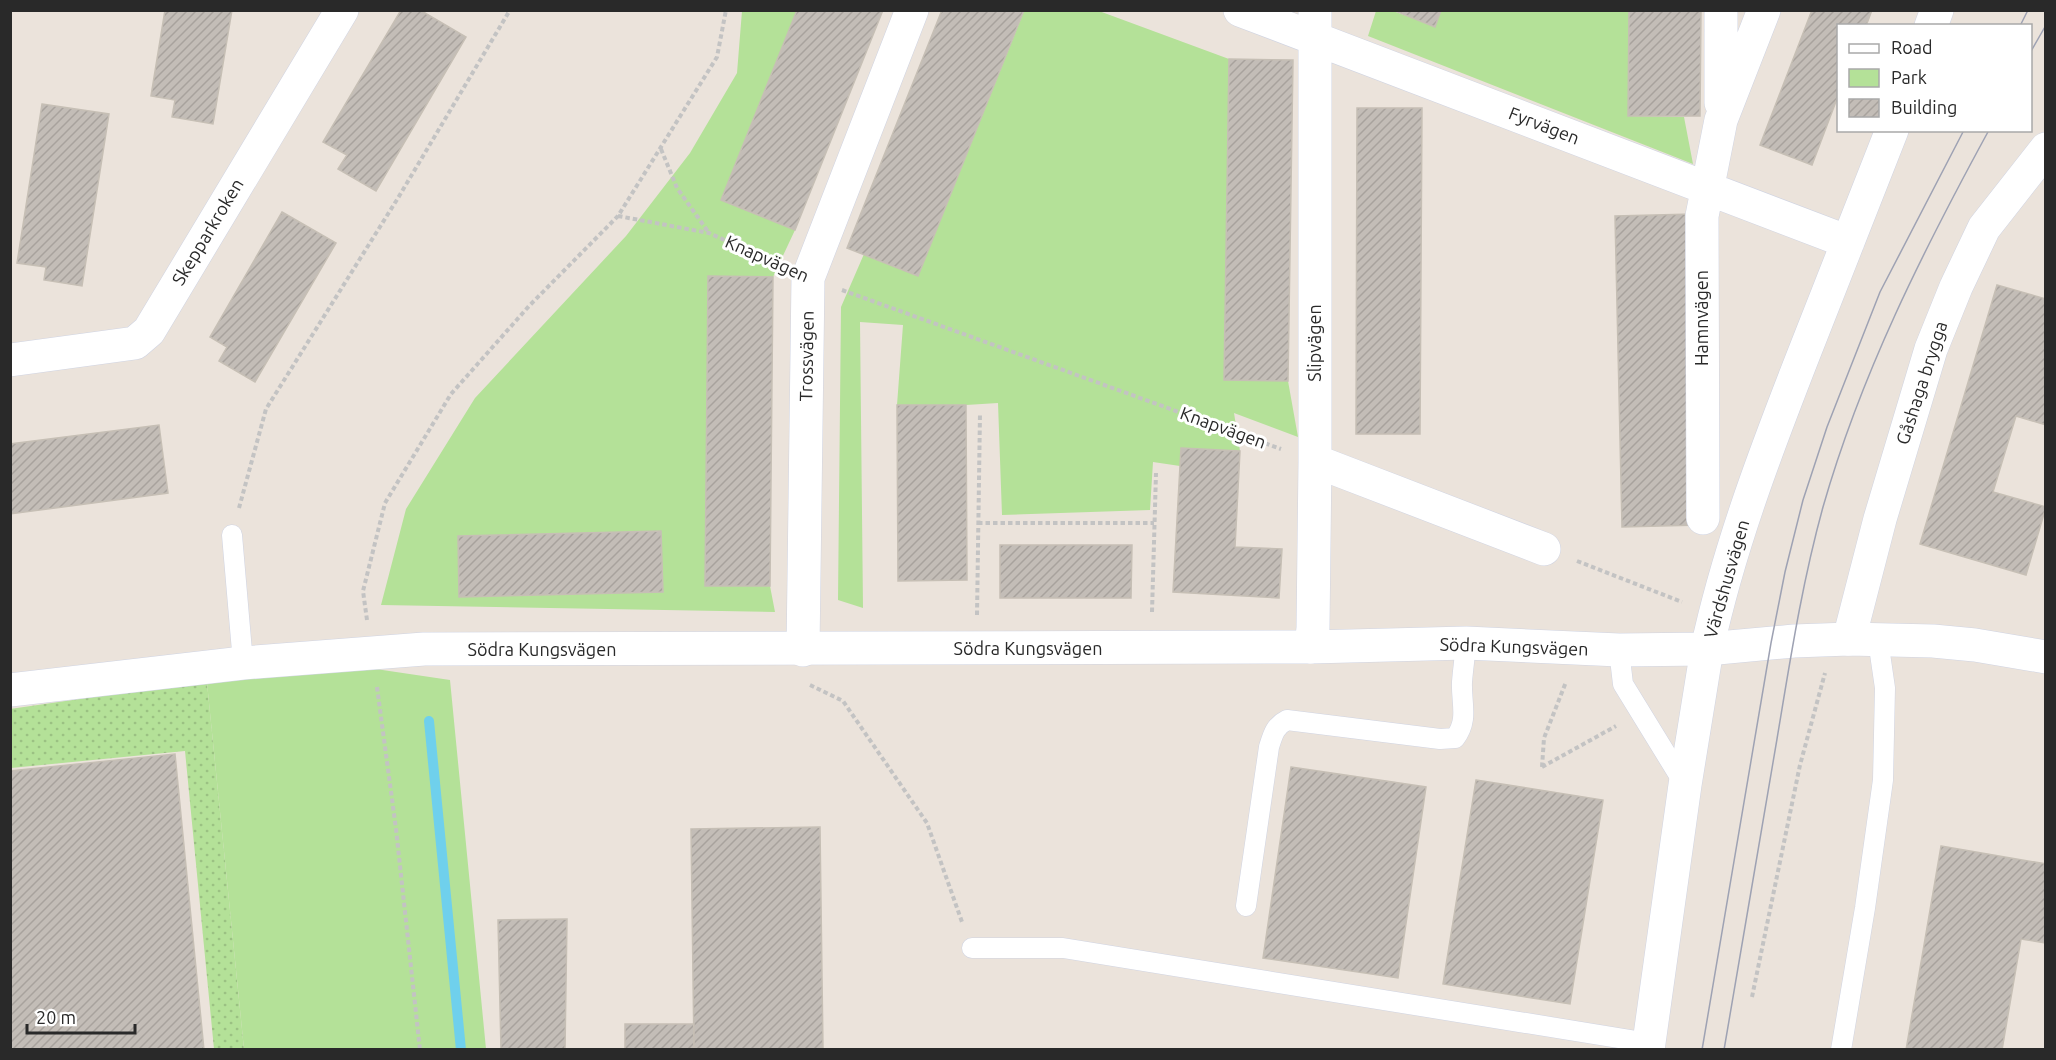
<svg xmlns="http://www.w3.org/2000/svg" width="2056" height="1060" font-family="Ubuntu,sans-serif">
  <style>
    .grass { fill: url(#grass-dots) }
    .park { fill: #b4e198 }
    .lines { fill: none; stroke-linecap: round; stroke-linejoin: round }
    .stream { stroke: #6fd0ec; stroke-width: 10 }
    .building { fill: url(#building-hatch); stroke: #c6bfb5; stroke-width: 1.5 }
    .service-casing { stroke: #d0d4e2; stroke-width: 21 }
    .minor-casing { stroke: #d0d4e2; stroke-width: 34 }
    .tertiary-casing { stroke: #d0d4e2; stroke-width: 34 }
    .secondary-casing { stroke: #d0d4e2; stroke-width: 34 }
    .path { stroke: #c3c3c3; stroke-width: 4; stroke-dasharray: 4.5 3; stroke-linecap: butt }
    .service { stroke: #fff; stroke-width: 20 }
    .minor { stroke: #fff; stroke-width: 33 }
    .tertiary { stroke: #fff; stroke-width: 33 }
    .secondary { stroke: #fff; stroke-width: 33 }
    .tram { stroke: #9ea2b3; stroke-width: 1.5 }
    .labels { text-anchor: middle; stroke-width: 6; stroke-linejoin: round; paint-order: stroke }
    .street-label { font-size: 18px; fill: #292929; stroke: #fff }
  </style>
  <defs>
    <pattern id="grass-dots" width="8" height="8" patternUnits="userSpaceOnUse" patternTransform="scale(1.5)"><rect width="8" height="8" fill="#b4e198"/><path d="M2 2h.1M6 6h.1" fill="none" stroke="#9bc183" stroke-width="1.8" stroke-linecap="round"/></pattern>
    <pattern id="building-hatch" width="6" height="6" patternUnits="userSpaceOnUse" patternTransform="scale(1.5)"><rect width="6" height="6" fill="#c3bdb7"/><path d="M-1 1l2-2M0 6l6-6M5 7l2-2" fill="none" stroke="#a8a29d"/></pattern>
  </defs>
  <rect width="100%" height="100%" fill="#ebe3db"/>
  <path class="grass" d="M207 683 244 1049H214L185 751 11 768 10 709 114 694Z"/>
  <path class="park" d="M742 11H797L721 200 795 230 773 277H708L705 586H770L775 612 381 605 406 509 475 398 626 236 690 153 737 73Z
    M1024 11H1099L1229 59 1224 380 1288 381 1298 437 1234 413 1240 451 1181 448 1180 466 1153 462 1150 510 1002 515 998 403 966 405H897L903 325 860 322 863 608 838 600 841 307 864 254 918 276Z
    M1376 11H1393L1435 26 1441 11H1629L1628 116 1684 117 1693 164 1368 36Z
    M342 664 450 680 486 1049H244L207 683Z"/>
  <g class="lines">
    <path class="stream" d="M429 721 461 1050"/>
  </g>
  <path class="building" d="M165 10H232L213 124 172 117 175 100 151 96Z
    M401 10H420L466 37 376 191 338 169 347 155 323 142Z
    M797 10H883L795 230 721 200Z
    M942 10H1024L918 276 847 248Z
    M1393 10H1441L1435 27Z
    M1629 10H1701L1700 116H1628Z
    M1812 10H1872L1866 26H1838V96L1812 165 1760 145Z
    M1229 59 1293 60 1288 381 1224 380Z
    M42 104 109 114 82 286 44 280 46 267 17 263Z
    M1357 108H1422L1420 434H1356Z
    M282 212 336 243 255 382 219 361 227 347 210 337Z
    M1693 214 1699 525 1622 527 1615 216Z
    M708 276 773 277 770 586H705Z
    M1997 285 2046 299V425L2016 416 1993 492 2046 507 2026 575 1920 544Z
    M897 405H966L967 580 898 581Z
    M159 425 168 493 10 514V444Z
    M1181 448 1240 451 1235 547 1282 549 1279 598 1173 592Z
    M661 531 663 592 459 597 458 536Z
    M1000 545H1132L1131 598H1000Z
    M175 754 204 1050H10V771Z
    M1291 767 1426 787 1398 978 1263 958Z
    M1476 780 1603 800 1570 1004 1443 984Z
    M820 827 823 1050H694L691 829Z
    M1941 846 2046 864V943L2021 939 2002 1050H1906Z
    M567 919 565 1050H501L498 920Z
    M625 1024H694V1050H625Z"/>
  <g class="lines">
    <g class="service-casing">
      <path id="service" d="M232 535 243 663
        M1619 650 1623 684 1685 785
        M1246 906 1269 747C1273 734 1275 726 1287 720L1440 739 1455 738C1469 720 1461 703 1462 682 1463 669 1465 656 1466 643
        M972 948H1063L1649 1043
        M1841 1050 1865 908 1883 780 1885 688 1878 640"/>
    </g>
    <g class="minor-casing">
      <path id="minor" d="M1240 10 1848 242
        M1721 10V103
        M1931 26 1937 10
        M10 360 135 343 149 331 342 10
        M1315 461 1544 549
        M1703 518 1702 216 1721 120 1764 10
        M1849 639 1880 519 1931 349 1956 287 1984 228 2046 149
        M1311 647 1313 628 1315 461V10
        M1707 649C1729 547 1767 448 1805 351 1834 277 1863 204 1892 130
        M803 650 808 278 912 10"/>
    </g>
    <g class="tertiary-casing">
      <path id="tertiary" d="M10 690 243 663 424 649 1311 647 1466 643 1619 650 1707 649 1794 641 1849 639 1933 641 1975 645 2046 657"/>
    </g>
    <g class="secondary-casing">
      <path id="secondary" d="M1648 1050 1685 785 1707 649"/>
    </g>
    <path class="path" d="M661 149 677 188 709 233
      M618 216 709 233 777 264
      M842 290 1281 449
      M239 508 266 409 398 198 510 10
      M978 523H1154
      M1577 561 1682 602
      M1152 612 1156 473
      M977 615 980 413
      M367 620 363 591 385 503 451 394 529 306 618 216 717 57 726 10
      M810 685 843 701 927 823 962 922
      M377 687 396 829 420 1050
      M1542 767 1544 738 1566 682
      M1542 767 1616 726
      M1752 997 1800 765 1825 673"/>
    <use href="#service" class="service"/>
    <use href="#minor" class="minor"/>
    <use href="#tertiary" class="tertiary"/>
    <use href="#secondary" class="secondary"/>
    <path class="tram" d="M2020 26 2028 10
      M2030 53 2046 25
      M1702 1050 1771 643 1785 572 1803 500 1827 427 1880 292 1964 130
      M1724 1050C1742 946 1759 843 1777 739 1790 661 1802 583 1823 507 1861 374 1923 251 1989 130"/>
  </g>
  <g class="labels">
    <g class="street-label">
      <text transform="translate(1544 126) rotate(21)" y="6">Fyrvägen</text>
      <text transform="translate(208 232) rotate(-59)" y="6">Skepparkroken</text>
      <text transform="translate(767 259) rotate(24)" y="6">Knapvägen</text>
      <text transform="translate(1702 318) rotate(-90)" y="6">Hamnvägen</text>
      <text transform="translate(1315 343) rotate(-90)" y="6">Slipvägen</text>
      <text transform="translate(807 356) rotate(-89)" y="6">Trossvägen</text>
      <text transform="translate(1922 383) rotate(-72)" y="6">Gåshaga brygga</text>
      <text transform="translate(1223 428) rotate(20)" y="6">Knapvägen</text>
      <text transform="translate(1727 579) rotate(-74)" y="6">Värdshusvägen</text>
      <text transform="translate(1514 647) rotate(2)" y="6">Södra Kungsvägen</text>
      <text x="1028" y="655">Södra Kungsvägen</text>
      <text x="542" y="656">Södra Kungsvägen</text>
    </g>
  </g>
  <rect width="2056" height="1060" fill="none" stroke="#292929" stroke-width="24"/>
  <rect x="1837" y="24" width="195" height="108" fill="#ffffff" stroke="#a9a9a9" stroke-width="1.5"/>
  <rect x="1849" y="44" width="30" height="9" fill="#ffffff" stroke="#a9a9a9" stroke-width="1.5"/>
  <text x="1891" y="54" font-size="18" fill="#292929">Road</text>
  <rect x="1849" y="69" width="30" height="18" fill="#b4e198" stroke="#a9a9a9" stroke-width="1.5"/>
  <text x="1891" y="84" font-size="18" fill="#292929">Park</text>
  <rect x="1849" y="99" width="30" height="18" fill="url(#building-hatch)" stroke="#a9a9a9" stroke-width="1.5"/>
  <text x="1891" y="114" font-size="18" fill="#292929">Building</text>
  <path d="M27 1024v9h108v-9" fill="none" stroke="#292929" stroke-width="3"/>
  <text x="36" y="1024" font-size="18" fill="#292929" stroke="#ffffff" stroke-width="4.5" paint-order="stroke">20 m</text>
</svg>
